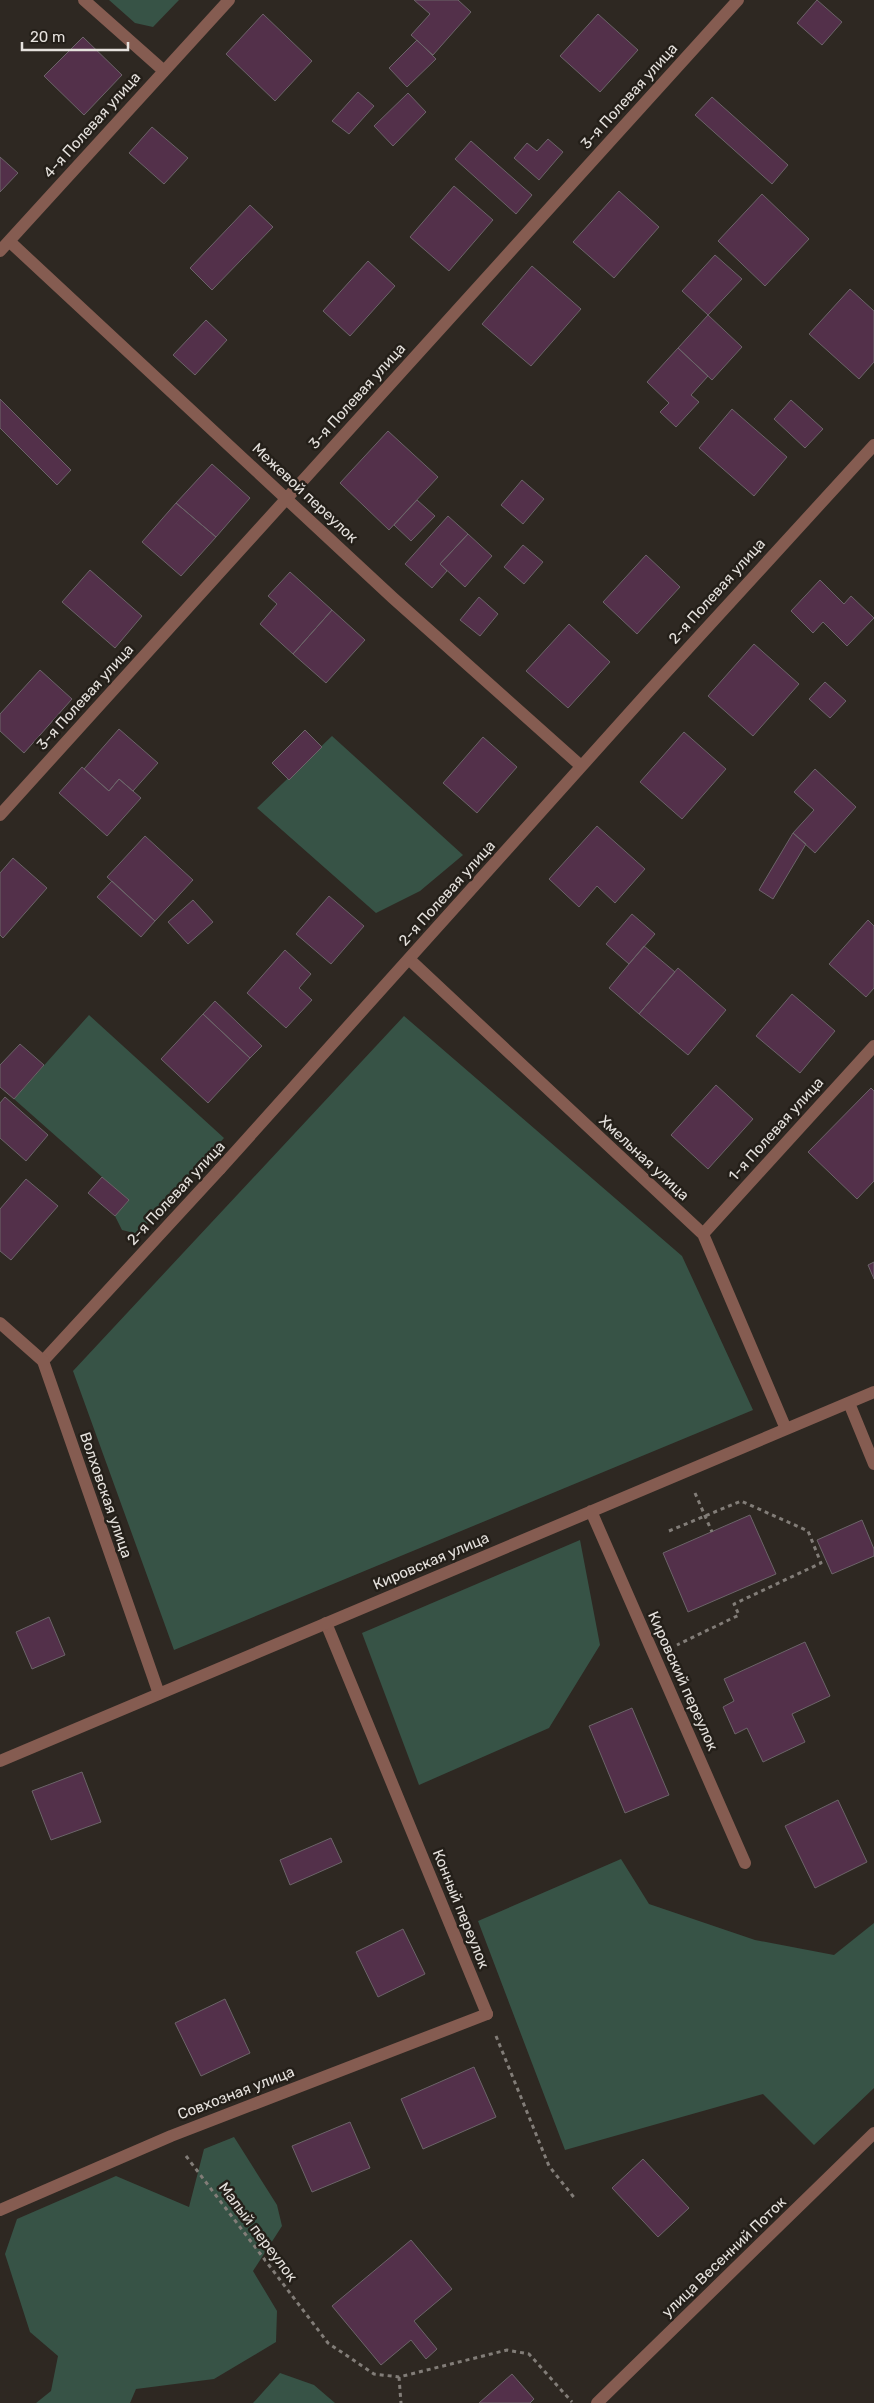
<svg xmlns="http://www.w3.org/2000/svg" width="874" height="2403" font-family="Rubik,sans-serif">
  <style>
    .green { fill: #375346 }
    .building { fill: #53304a; stroke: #6c6469 }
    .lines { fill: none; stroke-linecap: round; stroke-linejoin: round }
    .path { stroke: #827d78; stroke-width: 3; stroke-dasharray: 4 4; stroke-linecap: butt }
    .service { stroke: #855c51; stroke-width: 12 }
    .minor { stroke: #855c51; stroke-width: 12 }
    .tertiary { stroke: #855c51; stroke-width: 12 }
    .labels { text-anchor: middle; stroke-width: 5; stroke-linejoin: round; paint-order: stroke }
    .street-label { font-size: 15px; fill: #e5e1dd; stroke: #241f19 }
  </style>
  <rect width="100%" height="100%" fill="#2e2822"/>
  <path class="green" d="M109 0H179L153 27 135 23Z
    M332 736 463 855 420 891 376 913 257 808Z
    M89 1015 224 1138 138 1234 122 1230 115 1216 128 1200 14 1099Z
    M404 1016 682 1256 753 1410 174 1650 73 1371Z
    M580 1540 600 1645 549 1728 419 1785 362 1633Z
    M621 1859 649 1904 755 1940 834 1955 874 1923V2088L814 2145 763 2094 565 2150 478 1921Z
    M234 2137 277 2205 282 2226 253 2271 277 2311 276 2342 214 2379 136 2389 130 2403H36L51 2391 58 2356 30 2332 5 2254 17 2219 116 2176 189 2207 204 2149Z
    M280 2373 314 2385 335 2403H253Z"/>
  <path class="building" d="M414 0H458L471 12 433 55 411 35 430 14Z
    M817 0 842 22 822 45 797 23Z
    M263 14 312 61 275 101 226 54Z
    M598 14 638 50 600 92 560 56Z
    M83 37 122 75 84 115 44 76Z
    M417 40 436 59 407 87 389 68Z
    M358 92 374 106 349 134 332 121Z
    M408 93 426 112 393 146 374 126Z
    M712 97 788 165 772 184 695 115Z
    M152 127 188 158 164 184 129 153Z
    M548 139 563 152 539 180 514 158 527 143 537 151Z
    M471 141 532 195 516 214 455 159Z
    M0 157 18 173 0 192Z
    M454 186 493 220 449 271 410 237Z
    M619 191 659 227 614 278 573 242Z
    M762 194 809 239 765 286 718 241Z
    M250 205 273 227 212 290 190 268Z
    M715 255 742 279 708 315 682 291Z
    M368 261 395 286 350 336 323 311Z
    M532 266 581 309 531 366 482 324Z
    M850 289 874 311V362L859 379 809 334Z
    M708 315 742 347 712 380 678 348Z
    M206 320 227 340 195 375 173 355Z
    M678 348 708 376 691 395 699 402 676 427 660 412 669 403 647 382Z
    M0 399 71 470 57 485 0 428Z
    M791 400 823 429 805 448 774 419Z
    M732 409 787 457 754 496 699 448Z
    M388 431 438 477 389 530 340 483Z
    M212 464 250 498 216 537 176 503Z
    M522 480 544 499 523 524 501 505Z
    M417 500 435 516 411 541 394 525Z
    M176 503 216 537 181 576 142 542Z
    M448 516 468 534 440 564 447 571 432 588 405 564Z
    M468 534 492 556 465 587 440 564Z
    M523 545 543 562 524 584 504 567Z
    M646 555 680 587 637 634 603 602Z
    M90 570 142 616 115 648 62 602Z
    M290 572 332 610 293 654 260 624 277 604 268 596Z
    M820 580 844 604 851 596 874 618 847 646 823 622 813 633 791 611Z
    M479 597 498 614 480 636 460 620Z
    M332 610 365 640 326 683 293 654Z
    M569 624 610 662 568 708 526 671Z
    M754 644 799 684 753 736 708 696Z
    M40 670 72 699 24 753 0 731V714Z
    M825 682 846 701 830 718 809 699Z
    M119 729 158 763 133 791 119 779 109 791 84 769Z
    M305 730 322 747 289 780 272 763Z
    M684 732 726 769 682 819 640 782Z
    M483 737 517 767 477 813 443 783Z
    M82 767 109 791 119 779 141 798 107 836 59 793Z
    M815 769 856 807 815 853 793 833 814 810 794 792Z
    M597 826 645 869 615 903 597 886 579 907 549 879Z
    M793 833 806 844 773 899 759 890Z
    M145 836 193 880 155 921 107 877Z
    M13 858 47 888 3 938 0 935V873Z
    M112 881 155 921 141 937 97 897Z
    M329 896 364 926 331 964 296 934Z
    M193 900 213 922 188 944 168 922Z
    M632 914 655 934 629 964 606 944Z
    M868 920 874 926V988L866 997 829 964Z
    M644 946 675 972 639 1014 609 988Z
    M285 950 311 974 299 988 312 1000 286 1028 247 993Z
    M678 968 726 1010 688 1055 639 1014Z
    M792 994 835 1031 800 1073 756 1036Z
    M215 1001 262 1046 250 1058 203 1014Z
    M203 1014 250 1058 208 1103 161 1059Z
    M20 1044 44 1065 14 1099 0 1087V1065Z
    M716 1085 753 1119 708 1169 671 1135Z
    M871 1088 874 1091V1181L857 1199 808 1152Z
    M5 1097 48 1135 26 1161 0 1138V1103Z
    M102 1177 129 1200 115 1216 88 1193Z
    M26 1179 58 1206 11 1260 0 1251V1209Z
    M874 1262V1279L868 1265Z
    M750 1515 776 1574 688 1612 663 1553Z
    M862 1520 874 1549V1556L832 1574 817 1540Z
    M49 1617 65 1655 32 1669 16 1632Z
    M805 1642 830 1696 792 1714 805 1742 763 1762 747 1728 735 1734 723 1707 734 1701 724 1679Z
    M632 1708 669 1795 625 1813 589 1726Z
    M82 1772 101 1822 51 1840 32 1791Z
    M838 1800 867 1862 815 1888 785 1826Z
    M331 1838 342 1862 290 1885 280 1860Z
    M403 1929 425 1974 378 1997 356 1952Z
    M225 1999 250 2053 201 2076 175 2023Z
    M474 2067 496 2117 423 2149 401 2099Z
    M350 2122 370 2168 312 2192 292 2146Z
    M643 2159 689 2208 658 2237 612 2188Z
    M411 2240 452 2289 414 2321 437 2349 426 2359 411 2340 381 2365 332 2306Z
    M512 2374 534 2399 530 2403H479Z"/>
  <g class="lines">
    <path class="path" d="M695 1493 712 1532
      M669 1531 741 1501 808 1531 821 1563 734 1604 739 1615 677 1645
      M496 2036 549 2166 576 2200
      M186 2156 328 2343 374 2374 399 2377 507 2350 529 2354 572 2402
      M399 2377 401 2403"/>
    <path class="service" d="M43 1361 220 1169
      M326 1623 487 2014"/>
    <path class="minor" d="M84 0 164 71
      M9 241 393 598 581 766
      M0 251 229 0
      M0 815 738 0
      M410 960 703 1234 786 1429
      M220 1169 650 690 874 445
      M703 1234 874 1046
      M0 1323 43 1361 159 1694
      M849 1403 874 1464
      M591 1511 745 1863
      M0 1761 874 1392
      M0 2210 171 2136 487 2014"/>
    <path class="tertiary" d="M597 2403 874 2133"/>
  </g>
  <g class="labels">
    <g class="street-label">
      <text transform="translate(629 96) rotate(-48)" y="5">3-я Полевая улица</text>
      <text transform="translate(92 125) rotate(-48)" y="5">4-я Полевая улица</text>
      <text transform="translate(357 396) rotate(-48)" y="5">3-я Полевая улица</text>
      <text transform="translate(305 493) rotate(43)" y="5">Межевой переулок</text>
      <text transform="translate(717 591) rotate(-48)" y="5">2-я Полевая улица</text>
      <text transform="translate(85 697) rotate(-48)" y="5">3-я Полевая улица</text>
      <text transform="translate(447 893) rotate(-48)" y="5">2-я Полевая улица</text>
      <text transform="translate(776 1129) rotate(-48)" y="5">1-я Полевая улица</text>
      <text transform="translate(644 1158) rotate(43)" y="5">Хмельная улица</text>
      <text transform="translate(176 1193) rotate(-47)" y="5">2-я Полевая улица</text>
      <text transform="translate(106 1495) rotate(71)" y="5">Волховская улица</text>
      <text transform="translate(431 1561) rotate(-23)" y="5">Кировская улица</text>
      <text transform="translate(683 1681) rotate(66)" y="5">Кировский переулок</text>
      <text transform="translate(461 1909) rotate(68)" y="5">Конный переулок</text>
      <text transform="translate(236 2093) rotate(-21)" y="5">Совхозная улица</text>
      <text transform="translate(258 2232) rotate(53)" y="5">Малый переулок</text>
      <text transform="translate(724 2257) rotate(-44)" y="5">улица Весенний Поток</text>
    </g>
  </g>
  <path d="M22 42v8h106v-8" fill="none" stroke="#e5e1dd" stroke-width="2.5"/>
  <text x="30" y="42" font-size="15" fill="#e5e1dd" stroke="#241f19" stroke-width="4" paint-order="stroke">20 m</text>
</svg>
